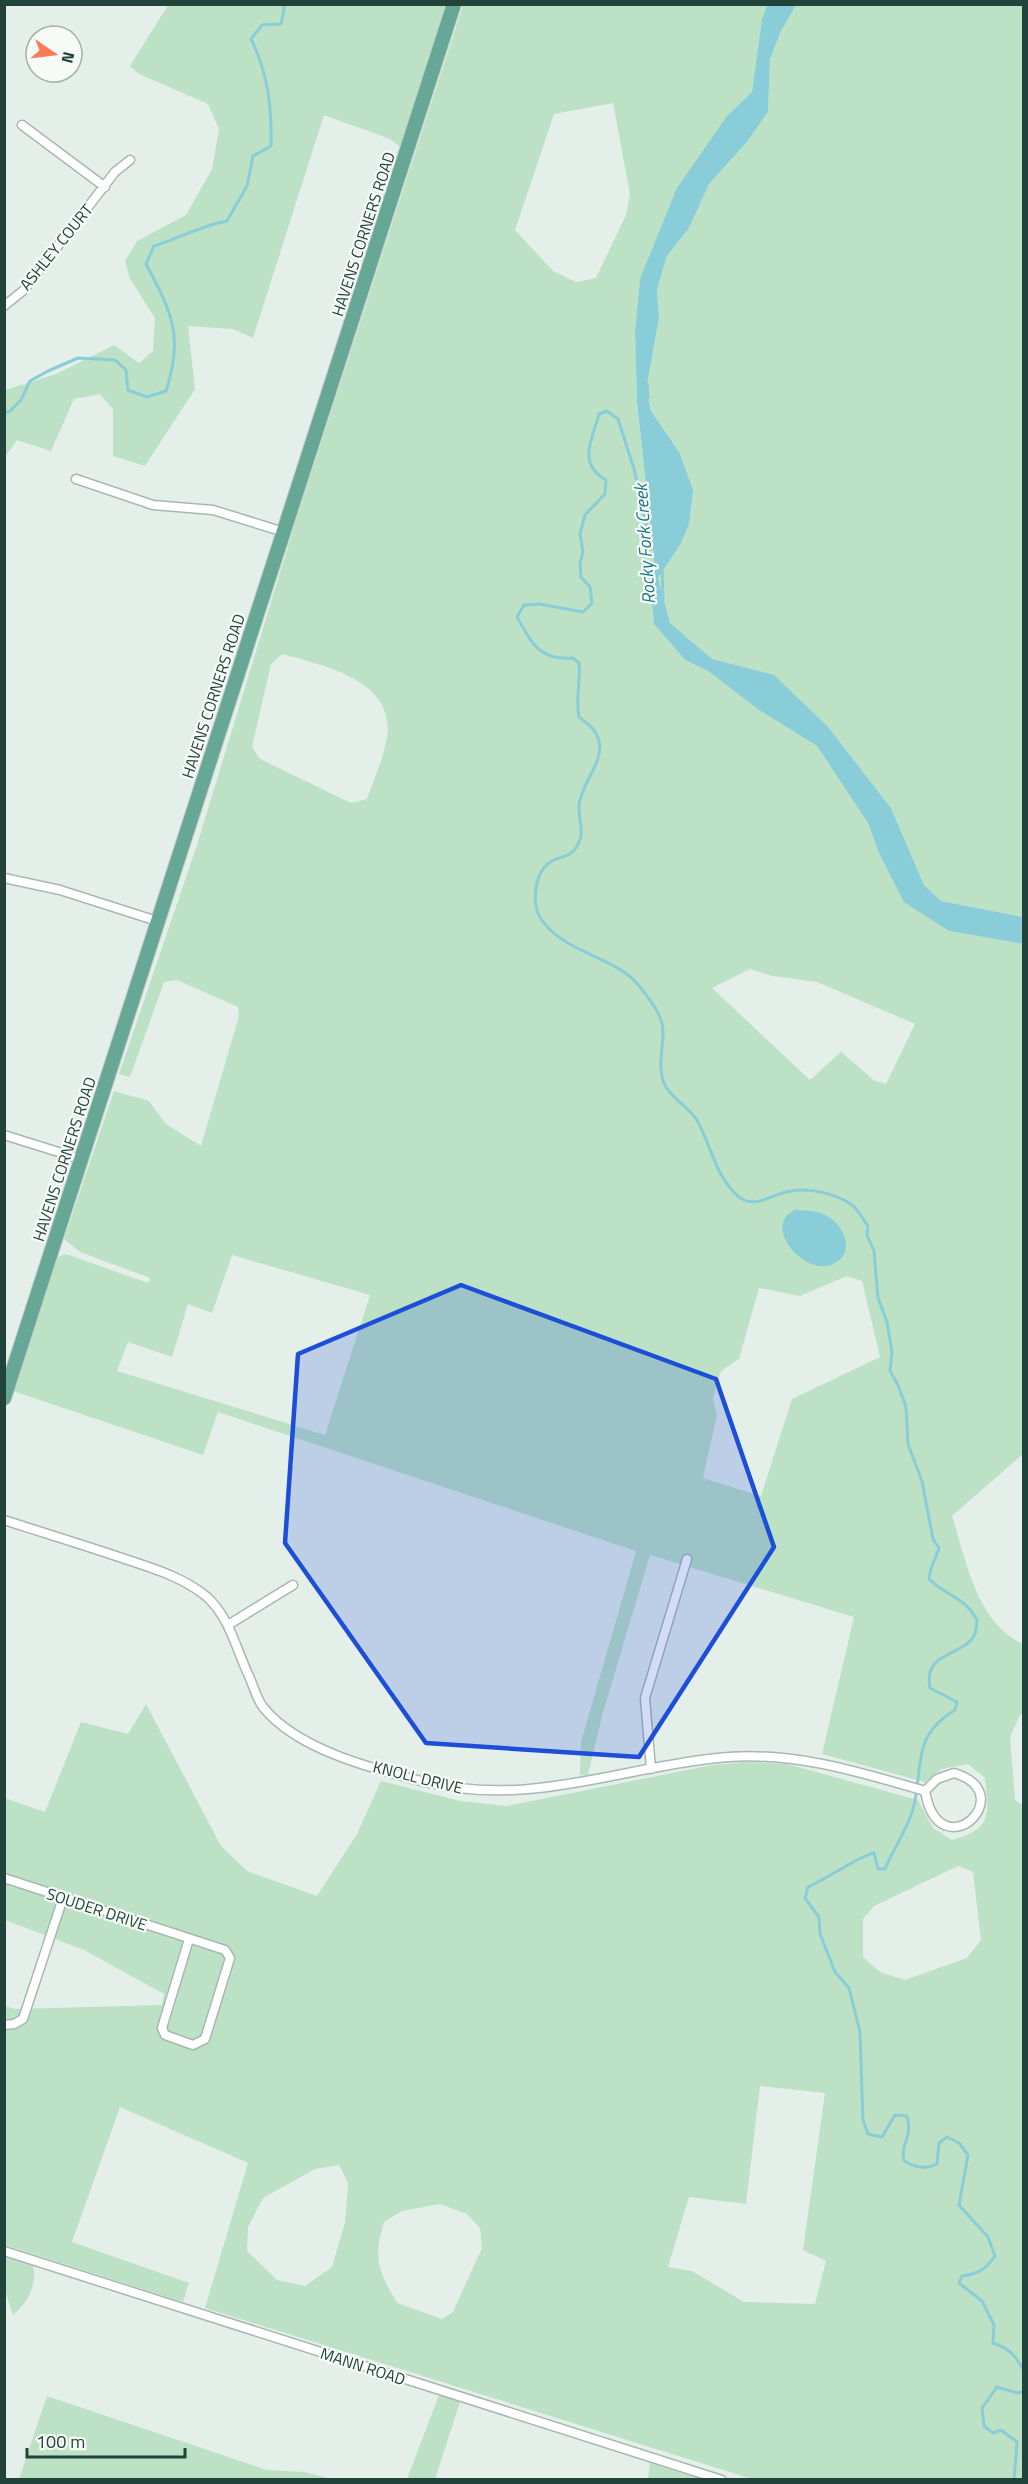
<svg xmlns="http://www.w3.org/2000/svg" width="1028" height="2484" font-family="'Titillium Web',sans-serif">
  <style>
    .green { fill: #bce1c5; fill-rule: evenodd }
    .water { fill: #89cdd8 }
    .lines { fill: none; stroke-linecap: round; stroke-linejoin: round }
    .stream { stroke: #89cdd8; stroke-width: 3 }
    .street-casing { stroke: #a7b8b1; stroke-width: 11 }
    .primary-casing { stroke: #c1cac8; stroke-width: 16 }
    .street { stroke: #fff; stroke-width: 8 }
    .primary { stroke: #66a895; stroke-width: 14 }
    .marked { fill: #1d4ed8; fill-opacity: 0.2; stroke: #1d4ed8; stroke-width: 4.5; stroke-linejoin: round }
    .labels { text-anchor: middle; stroke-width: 4.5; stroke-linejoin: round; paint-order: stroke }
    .street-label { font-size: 16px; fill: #224339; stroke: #f6fbf8 }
    .water-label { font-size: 18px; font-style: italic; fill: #167585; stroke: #f6fbf8 }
  </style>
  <rect width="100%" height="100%" fill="#e5efea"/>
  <path class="green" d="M168 5H447L402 148 390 139 324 115 253 338 233 329 188 326 195 389 145 466 113 456V409L100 394 74 399 51 451 17 440 5 457V390L56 374 114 345 139 363 153 351 155 318 130 279 125 261 137 241 186 215 212 169 219 129 208 104 139 74 130 66Z
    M463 5H767L762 19 752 92 727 116 640 280 635 331 637 402 654 558 651 593 654 624 685 660 708 671 759 710 817 746 868 823 878 851 888 866 949 931 1023 944V1454L952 1516C966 1559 976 1623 1023 1644V1714L1020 1715 1010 1737 1015 1800 1024 1806 1023 2479H752L205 2308 248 2163 120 2107 72 2242 189 2283 183 2302 5 2245V2006L15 2009 162 2005 164 1994 84 1950 5 1920V1798L45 1812 81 1722 128 1734 146 1704 221 1846 247 1871 317 1896 357 1834 381 1781 460 1801 507 1806 712 1765 746 1762 787 1764 918 1800 933 1828 952 1840C992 1830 989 1814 985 1778L968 1764 942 1769 925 1782 822 1754 854 1617 650 1555 602 1716 588 1775H580L581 1742 636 1551 218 1412 203 1455 13 1391 58 1257 66 1254 148 1283 150 1278 80 1252 64 1239 114 1091 149 1101 166 1124 201 1146 239 1016 238 1007 177 980 164 982 130 1077 119 1074 197 845 296 520ZM613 103 630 194 626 215 596 278 576 282 553 271 515 230 554 114ZM282 654C322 665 396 680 387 737 384 757 374 779 367 799L351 803 260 759 252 747 271 664ZM750 969 773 976 817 982 915 1024 886 1084 875 1081 841 1052 810 1080 712 988ZM232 1255 370 1295 325 1435 117 1371 128 1342 172 1357 188 1304 212 1313ZM847 1276 862 1281 880 1357 792 1399 761 1496 703 1478 717 1415 713 1399 721 1371 739 1359 759 1288 800 1296ZM958 1866 973 1872 981 1940 967 1958 905 1980 880 1972 863 1957V1919L874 1906ZM760 2086 825 2093 803 2250 826 2261 815 2304 744 2302 692 2271 668 2267 689 2197 746 2204ZM339 2165 348 2183 345 2222 332 2267 305 2286 277 2280 247 2251 248 2227 263 2198 315 2169ZM440 2204 467 2214 480 2228 482 2248 453 2312 442 2319 397 2303C378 2270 373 2259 384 2222L402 2211Z
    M796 5H1023V917L941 901 924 885 891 808 829 728 741 667 712 659 670 623 658 578 680 545 679 452 651 411 646 390 659 318 657 289 667 256 689 228 709 184 746 143 768 112 770 59 781 31Z
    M5 2256 33 2266C38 2283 27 2304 13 2315L5 2291Z
    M439 2395 460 2402 435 2479H407Z
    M47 2396 267 2470 305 2472 330 2479H19Z
    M650 2463 701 2479H648Z"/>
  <path class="water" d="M767 5H796L781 31 770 59 768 112 746 143 709 184 689 228 667 256 657 289 659 318 646 390 651 411 679 452 693 490 689 524 680 545 658 578 670 623 712 659 774 675 829 728 891 808 924 885 941 901 1023 917V944L949 931 904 902 878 851 868 823 817 746 759 710 708 671 685 660 654 624 651 593 654 558 637 402 635 331 640 279 677 188 727 116 752 92 762 19Z
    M795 1210C806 1211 817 1210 827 1216 845 1226 856 1254 833 1264 806 1278 760 1226 795 1210Z"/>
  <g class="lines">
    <path class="stream" d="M647 384 648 398
      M4 412H9L21 400 30 381 48 371 78 358 115 360 126 370 128 390 147 397 166 391C184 336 172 313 146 264L154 246C179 238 201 226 227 221L247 186 253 156 271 146C272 108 268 73 251 39L262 25 281 24 285 4
      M654 536 648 531 634 469 618 419 607 411 599 414C592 440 577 464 606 480L605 494 585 515 580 534 583 552 580 563 581 577 590 587 592 603 583 612 539 604 524 605 517 617C533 645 539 660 573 658L579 663C581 682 575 699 579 717 588 724 596 729 599 741 604 762 581 784 579 805 578 822 587 833 575 849 569 858 560 856 552 861 534 871 531 903 541 919 560 947 597 954 624 972 633 978 643 990 649 999 675 1033 656 1043 662 1077 665 1095 690 1107 698 1122 712 1148 716 1178 739 1197 756 1210 773 1193 791 1191 809 1188 836 1193 852 1205 858 1209 863 1220 868 1226L867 1235 874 1251 878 1298 887 1322 892 1352 890 1371 898 1385 906 1407 908 1444 922 1481 933 1539 939 1548C936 1559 930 1566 929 1579 946 1596 964 1596 977 1620 977 1624 976 1630 975 1634 963 1658 923 1650 930 1688L957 1702 955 1710C910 1737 924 1769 913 1809 907 1830 893 1849 885 1869H878L874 1853C863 1854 823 1881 808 1887L805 1898 819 1917 820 1934 835 1972 849 1988 860 2032 863 2120 868 2134 882 2137 895 2115 907 2116C913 2139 900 2143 904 2161 915 2167 925 2170 937 2164L939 2143 947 2137 959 2143 968 2155 959 2205 988 2237 995 2256C986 2269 978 2274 962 2276L959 2283 982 2301 994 2325 993 2343C1009 2348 1016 2356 1024 2371
      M662 569 663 599
      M1014 2480 1017 2442 1001 2430 993 2433 984 2426 982 2408 997 2387 1018 2393 1024 2391"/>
    <g class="street-casing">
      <path id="street" d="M22 125 105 187
        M4 306 24 290 115 172 130 160
        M76 479 153 505 213 510 284 532
        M4 878 60 890 157 921
        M4 1135 81 1159
        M4 1520C41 1532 77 1543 113 1555 145 1566 181 1575 207 1597 229 1617 236 1648 248 1674 253 1684 256 1698 263 1707 297 1750 374 1769 425 1782 530 1807 614 1769 717 1758 789 1750 857 1771 925 1791
        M228 1625 293 1585
        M651 1769 645 1698 687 1559
        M954 1773C1023 1794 939 1872 925 1791L937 1779Z
        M4 1878 225 1950 230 1958 205 2039 193 2045 165 2035 162 2028 189 1939
        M4 2025 14 2024 23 2019 63 1898
        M4 2251 722 2480"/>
    </g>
    <g class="primary-casing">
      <path id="primary" d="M4 1398 454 4"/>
    </g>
    <use href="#street" class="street"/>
    <use href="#primary" class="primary"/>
  </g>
  <path class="marked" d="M461 1285 716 1379 774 1547 639 1757 426 1743 285 1543 298 1354Z"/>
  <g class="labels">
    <g class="street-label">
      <text transform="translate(363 234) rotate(-72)" y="6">HAVENS CORNERS ROAD</text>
      <text transform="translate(56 247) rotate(-51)" y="6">ASHLEY COURT</text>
      <text transform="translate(213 696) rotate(-72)" y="6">HAVENS CORNERS ROAD</text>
      <text transform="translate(64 1159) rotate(-72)" y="6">HAVENS CORNERS ROAD</text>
      <text transform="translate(418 1777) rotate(14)" y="6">KNOLL DRIVE</text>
      <text transform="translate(97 1909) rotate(18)" y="6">SOUDER DRIVE</text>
      <text transform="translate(363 2366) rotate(18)" y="6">MANN ROAD</text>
    </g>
    <g class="water-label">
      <text transform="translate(645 544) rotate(-94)" y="6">Rocky Fork Creek</text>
    </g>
  </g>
  <rect width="1028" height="2484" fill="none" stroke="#224339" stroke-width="12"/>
  <g transform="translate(54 54) rotate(104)"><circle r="28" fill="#f6fbf8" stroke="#a1b1ac" stroke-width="1.5"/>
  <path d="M0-4.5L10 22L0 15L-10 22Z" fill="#fd7a55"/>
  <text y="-9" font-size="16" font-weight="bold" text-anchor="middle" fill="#224339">N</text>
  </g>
  <path d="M27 2448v9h158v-9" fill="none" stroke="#224339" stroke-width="3"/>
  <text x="36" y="2448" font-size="18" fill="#224339" stroke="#f6fbf8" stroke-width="4.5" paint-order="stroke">100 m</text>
</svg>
